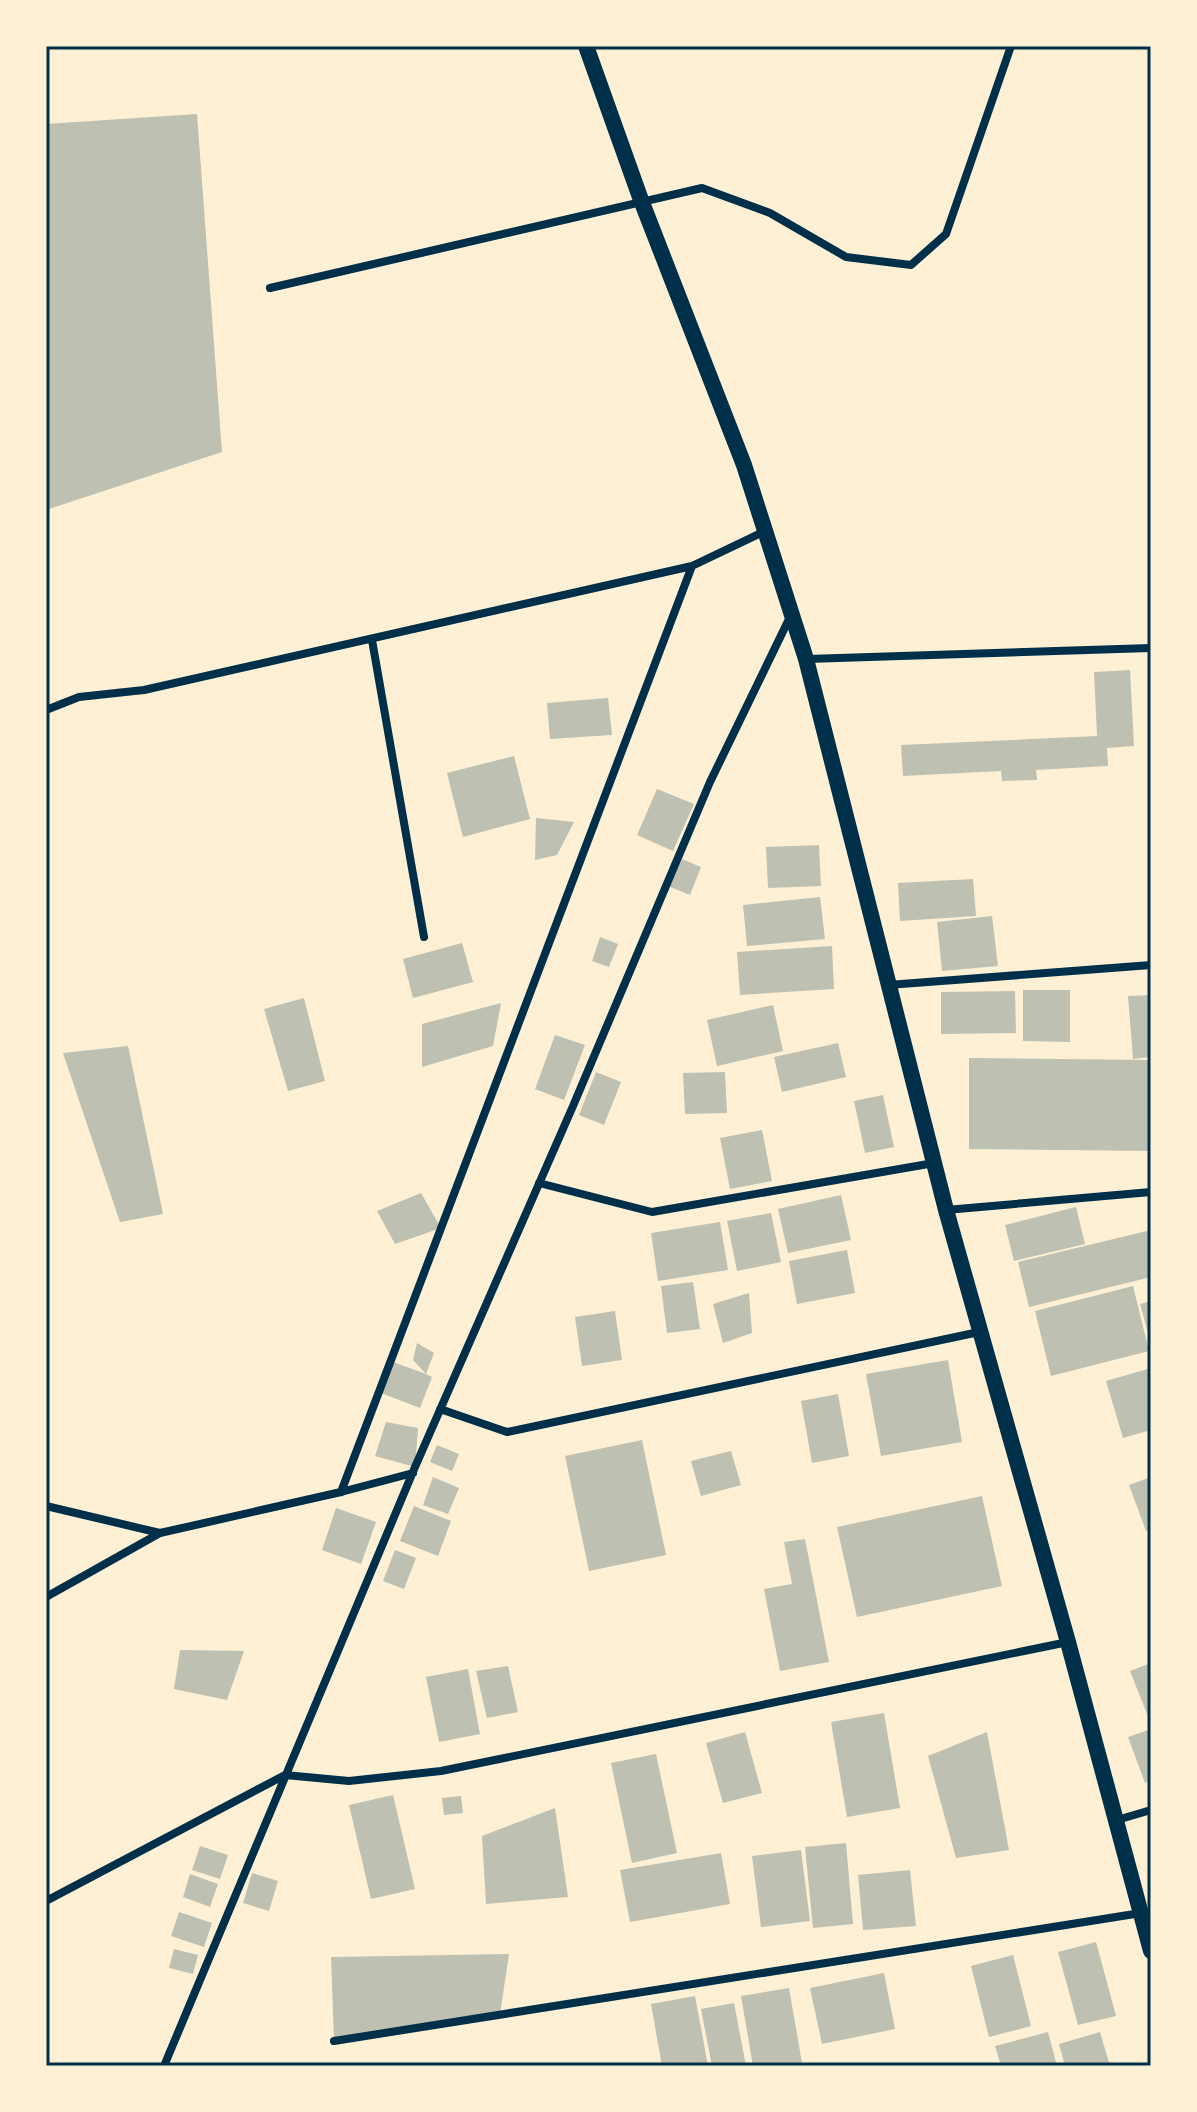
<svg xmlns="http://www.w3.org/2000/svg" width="1197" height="2112" font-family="'IBM Plex Sans',sans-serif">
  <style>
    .building { fill: #bec0b2 }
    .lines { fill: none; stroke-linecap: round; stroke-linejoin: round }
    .minor { stroke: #003049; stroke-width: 8 }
    .secondary { stroke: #003049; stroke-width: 16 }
    .neatline { fill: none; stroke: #003049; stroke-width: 3 }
  </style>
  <rect width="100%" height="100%" fill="#fdf0d5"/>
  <path class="building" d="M197 114 222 452 46 510V124Z
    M1130 670 1134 746 1107 748 1108 766 1036 770 1037 780 1002 781 1001 771 903 776 901 745 1097 736 1094 672Z
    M608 698 612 735 550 739 547 703Z
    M514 756 530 819 463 837 447 773Z
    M657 789 694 804 673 851 637 835Z
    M536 818 574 822 557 855 535 860Z
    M819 845 821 886 768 888 766 847Z
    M682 859 701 867 690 895 670 887Z
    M973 879 976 916 900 921 898 883Z
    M820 897 825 939 747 946 743 905Z
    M992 916 998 966 942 971 937 922Z
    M600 937 618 944 609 967 592 961Z
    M462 943 473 982 413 998 403 959Z
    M832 946 834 989 740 995 737 952Z
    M1023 990H1070V1042L1023 1041Z
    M1015 991 1016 1033 941 1034V992Z
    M1151 995V1057L1133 1059 1128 996Z
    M304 998 325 1081 288 1091 264 1009Z
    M501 1003 493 1046 422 1067V1024Z
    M773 1005 783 1051 717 1066 707 1020Z
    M555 1035 585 1045 564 1100 535 1089Z
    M838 1043 846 1077 782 1092 774 1057Z
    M128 1046 163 1214 120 1222 63 1053Z
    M969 1058 1151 1060V1151L969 1149Z
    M596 1072 621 1082 604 1125 579 1115Z
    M725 1072 727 1113 685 1114 683 1073Z
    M883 1095 894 1147 865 1153 854 1101Z
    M762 1130 772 1181 730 1189 720 1138Z
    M421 1193 441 1228 395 1244 377 1211Z
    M841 1195 851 1240 788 1253 778 1209Z
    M1076 1207 1085 1244 1014 1261 1005 1225Z
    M771 1213 781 1262 737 1271 727 1221Z
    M720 1222 728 1270 658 1281 651 1233Z
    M1151 1230V1277L1029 1307 1018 1262Z
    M847 1250 855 1293 797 1304 789 1261Z
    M693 1282 700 1329 667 1333 661 1286Z
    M1133 1286 1149 1351 1051 1376 1035 1311Z
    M749 1293 752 1333 723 1343 713 1304Z
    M1151 1301V1340H1150L1140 1304Z
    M615 1311 622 1360 582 1366 575 1317Z
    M417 1343 434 1353 426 1374 432 1377 420 1408 381 1393 393 1362 426 1374 413 1360Z
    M948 1360 962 1442 881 1456 866 1374Z
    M1151 1368V1430L1123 1438 1106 1381Z
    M838 1394 849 1456 812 1463 801 1401Z
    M386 1422 418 1428 415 1467 375 1456Z
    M642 1440 666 1555 589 1571 565 1456Z
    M437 1445 459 1454 452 1471 430 1462Z
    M731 1451 741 1485 701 1496 691 1461Z
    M433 1477 459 1488 448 1514 423 1505Z
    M1151 1477V1529L1146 1531 1129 1485Z
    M982 1496 1002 1586 857 1617 837 1527Z
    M414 1506 451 1521 438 1556 400 1541Z
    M336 1508 376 1522 361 1564 322 1550Z
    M805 1539 829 1662 780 1671 764 1589 792 1584 784 1542Z
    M395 1550 416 1558 404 1589 383 1581Z
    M180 1650 244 1651 227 1700 174 1689Z
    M1151 1663V1724L1130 1671Z
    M508 1666 518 1712 487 1718 476 1671Z
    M468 1669 480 1734 439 1742 426 1677Z
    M884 1713 900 1808 847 1817 831 1722Z
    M1151 1729V1780L1145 1783 1128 1737Z
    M745 1732 762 1793 723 1803 706 1743Z
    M987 1732 1009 1850 956 1858 928 1756Z
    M656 1754 677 1853 632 1863 611 1763Z
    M393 1795 415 1889 371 1899 349 1805Z
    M461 1796 463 1813 444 1815 442 1798Z
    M555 1808 568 1897 486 1904 482 1836Z
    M846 1843 853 1924 813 1928 805 1847Z
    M200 1846 228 1855 220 1879 192 1870Z
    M801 1850 810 1921 761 1927 752 1856Z
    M721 1853 730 1904 630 1922 620 1870Z
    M910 1870 916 1926 863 1930 858 1875Z
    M252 1873 278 1881 269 1911 243 1903Z
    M190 1874 218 1884 210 1907 183 1897Z
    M179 1912 212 1923 204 1947 171 1936Z
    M1096 1942 1116 2016 1078 2025 1058 1952Z
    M174 1949 198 1955 193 1974 169 1968Z
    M509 1954 500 2014 334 2041 331 1957Z
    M1013 1955 1031 2026 989 2037 971 1966Z
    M884 1973 895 2029 822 2044 810 1988Z
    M789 1988 802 2063 753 2066 741 1996Z
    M695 1996 708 2066H662L651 2004Z
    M734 2003 746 2066H712L701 2009Z
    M1048 2032 1057 2066H1001L995 2046Z
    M1100 2032 1110 2066H1065L1059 2044Z"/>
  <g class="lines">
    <path class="minor" d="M270 288 702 188 770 213 846 257 911 265 946 234 1011 46
      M372 640 424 937
      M807 659 1151 648
      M46 710 79 697 144 690 692 566 765 531
      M888 985 1151 965
      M539 1183 652 1212 934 1163
      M946 1210 1151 1192
      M440 1409 507 1432 979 1332
      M341 1492 692 566
      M46 1506 160 1533 341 1492 413 1473
      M46 1597 160 1533
      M1117 1820 1151 1810
      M46 1901 285 1775 349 1781 441 1771 1068 1642
      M334 2041 1141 1913
      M164 2066 415 1467 573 1106 710 782 790 617"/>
    <path class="secondary" d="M586 46 641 200 744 465 806 659 946 1210 1068 1642 1151 1951"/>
  </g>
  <rect width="1197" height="2112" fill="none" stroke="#fdf0d5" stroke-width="96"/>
  <rect x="48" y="48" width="1101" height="2016" class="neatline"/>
</svg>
